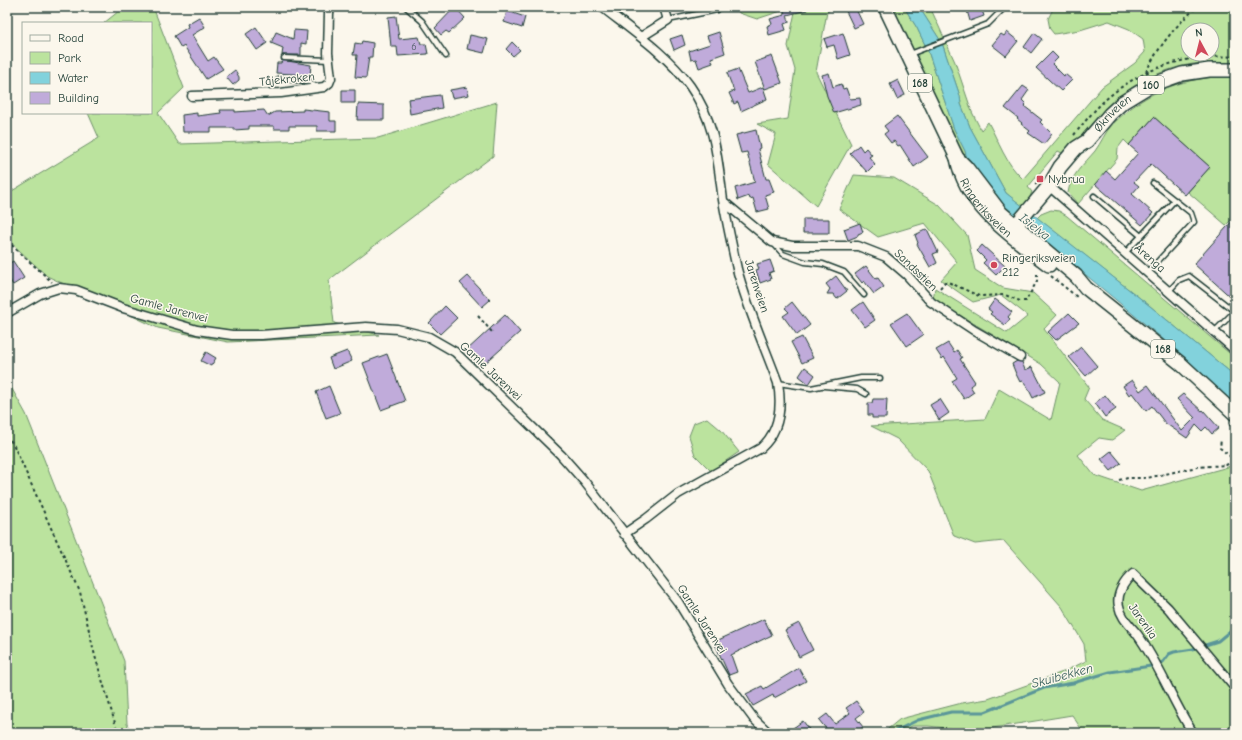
<svg xmlns="http://www.w3.org/2000/svg" width="1242" height="740" font-family="'Comic Neue',sans-serif">
  <style>
    .green { fill: #bbe39e; stroke: #6d9069; fill-rule: evenodd }
    .water { fill: #82d2dc; stroke: #5a9699 }
    .lines { fill: none; stroke-linecap: round; stroke-linejoin: round }
    .stream { stroke: #5a9699; stroke-width: 3 }
    .building { fill: #c0abda; stroke: #1f3d34 }
    .service-casing { stroke: #1f3d34; stroke-width: 7 }
    .minor-casing { stroke: #1f3d34; stroke-width: 11 }
    .primary-casing { stroke: #1f3d34; stroke-width: 16 }
    .path { stroke: #1f3d34; stroke-width: 2; stroke-dasharray: 3 3; stroke-linecap: butt }
    .service { stroke: #fbf7ec; stroke-width: 4 }
    .minor { stroke: #fbf7ec; stroke-width: 8 }
    .primary { stroke: #fbf7ec; stroke-width: 13 }
    .poi-dot { fill: #d1495b; stroke: #fbf7ec; stroke-width: 1.5 }
    .labels { text-anchor: middle; stroke-width: 3; stroke-linejoin: round; paint-order: stroke }
    .number-label { font-size: 10px; fill: #47585e }
    .shield { fill: #fbf7ec; stroke: #61756b; stroke-width: 1 }
    .shield-label { font-size: 11px; font-weight: bold; fill: #1f3d34 }
    .street-label { font-size: 12px; fill: #1f3d34; stroke: #fbf7ec }
    .poi-label { font-size: 12px; fill: #1f3d34; stroke: #fbf7ec; text-anchor: start }
    .water-label { font-size: 13px; font-style: italic; fill: #335b56; stroke: #fbf7ec }
  </style>
  <rect width="100%" height="100%" fill="#fbf7ec"/>
  <filter id="ink" filterUnits="userSpaceOnUse"><feTurbulence type="fractalNoise" baseFrequency=".025" numOctaves="2"/><feDisplacementMap in="SourceGraphic" scale="8" xChannelSelector="R" yChannelSelector="G"/><feConvolveMatrix kernelMatrix="1 2 1 2 8 2 1 2 1" color-interpolation-filters="sRGB"/></filter>
  <g filter="url(#ink)">
    <path class="green" d="M124 7H153L184 88 158 113 179 144 378 138 497 102 493 156 329 280 334 323 379 335 228 342 158 328 47 276 7 239V194L99 138 88 113H151V23H104Z
      M737 7H793L757 19 739 13Z
      M796 7H834L827 12 816 72 851 144 816 206 768 164 776 134 757 124 788 119 795 70 788 46Z
      M891 7H904L917 28 928 51 954 129 965 151 968 162 954 138 917 61 918 55 910 46Z
      M919 7H930L955 62 972 112 981 130 988 122C999 142 1005 163 1023 179L1102 87 1135 63 1145 52 1143 39 1129 29 1109 21 1080 30 1054 34 1050 29 1048 19 1054 7H1235V64C1192 57 1145 73 1113 102 1095 117 1081 137 1066 155L1058 151 1028 187 1032 192 1029 199 1022 206 1006 193 970 127 961 104 960 96 942 43ZM1188 30H1212V54H1188Z
      M1235 76V216L1226 225 1188 192 1210 167 1154 117 1129 145 1124 140 1118 148 1117 159 1078 204 1068 193C1070 176 1084 164 1095 151 1101 143 1105 132 1112 125 1147 89 1185 77 1235 76Z
      M854 175 894 178 939 205 967 235 975 270 1003 288 1033 293 1057 315 1044 329 1089 387 1084 399 1102 420 1125 430 1112 440 1099 438 1078 455 1094 475 1141 491 1235 465V733H1084L1072 715 974 731 928 726H912L900 733H883L900 719 962 703 988 699 1063 672 1086 661 1084 644 1062 607 1004 541 975 544 954 536 928 471 897 439 871 426 985 419 999 389 1051 420 1060 382 1041 364 933 299 935 288 1007 333 1028 316 1001 295 973 302 941 280 957 262 925 223 878 237 839 209Z
      M1051 210 1059 211 1067 216 1235 358V376L1150 306 1037 218 1041 214Z
      M7 380 26 414 124 661 127 724 131 733H7Z
      M707 418 721 430 739 452 711 471 695 455 689 436 694 423Z"/>
    <path class="water" d="M904 7H919L942 43 960 96 961 104 970 127 1006 193 1150 306 1235 376V405L1169 344 1039 236H1035L1032 228 1006 209 968 162 965 151 954 129 928 51 917 28Z"/>
    <g class="lines">
      <path class="stream" d="M891 733 918 720 951 712H985L1044 688 1073 683 1110 672 1151 666 1163 662 1169 654 1174 652 1193 649 1218 641 1235 627"/>
    </g>
    <path class="building" d="M455 7 465 18 449 33 446 31 441 35 435 28Z
      M783 7H807V10L787 15 789 22 784 24 786 30 769 35 767 26 772 24 770 19 785 15Z
      M844 7H855L863 24 854 28Z
      M966 7H981L984 16 970 21Z
      M507 11 525 17 522 28 504 22Z
      M396 16 399 39 419 37 421 44H426L428 54 398 56 397 47H391L388 17Z
      M199 17 205 27 192 35 208 61 214 57 223 69 206 79 184 46 181 48 174 36 188 27 187 24Z
      M256 27 267 43 257 50 246 34Z
      M294 30 307 31 306 44 301 43V55H282L283 48 271 43 276 32 293 39Z
      M719 32 725 53 711 58 713 63 699 68 696 59 691 60 689 51 710 44 707 36Z
      M1007 32 1018 41 1006 56 992 45 1001 34 1004 36Z
      M843 33 850 55 838 59 834 45 827 47 824 39Z
      M1034 33 1042 39 1031 53 1024 47Z
      M470 35 488 39 484 53 467 49Z
      M682 35 685 45 674 50 670 39Z
      M362 41 373 43 372 57H369L366 78 355 77 357 55H353L355 43 361 44Z
      M512 42 520 50 513 56 506 49Z
      M1052 52 1058 58 1052 64 1064 76 1065 74 1072 80 1061 91 1036 68Z
      M772 56 782 83 765 89 755 62Z
      M282 60 311 65 310 75 276 73 277 63H281Z
      M738 69 748 93 763 87 767 99 741 111 738 102 734 104 729 93 734 91 727 73Z
      M235 70 239 77V80L233 85 226 77Z
      M829 73 833 87 841 84 843 89 846 88 850 99 860 98 861 105 834 113 827 96 822 75Z
      M898 80 905 95 897 99 890 84Z
      M1023 86 1029 90 1022 100 1026 104 1024 106 1042 120 1040 122 1052 134 1044 144 1028 133 1030 131 1021 124 1022 123 1017 119 1018 118 1005 108Z
      M467 87 469 95 452 98 450 90Z
      M342 90H355V103H342Z
      M440 95 442 108 410 114 408 99Z
      M358 104 384 105V120H357Z
      M303 109 330 112V121H336V131H317V126H289V129H274V126H249V129L234 130V128H211V132H183L182 115 197 113V116L221 113 220 110H235V112L264 110 268 116 275 112 303 111Z
      M897 116 928 157 914 167 900 145 898 146 894 141 891 143 884 134 888 131 884 126Z
      M1154 117 1210 167 1185 195 1151 164 1134 182 1139 186 1132 194 1153 213 1142 225 1095 184 1106 171 1115 179 1138 153 1129 145Z
      M756 130 760 148 758 149 766 179H769L774 192 765 195 769 209 757 212 753 198 750 199 749 196 738 200 735 188 755 182 747 152 741 153 736 135Z
      M859 145 863 151 866 148 872 155 869 157 875 164 867 172 850 153Z
      M1235 218V301L1194 264Z
      M803 219H829V233H803Z
      M860 223 863 232 858 234V236L848 240 844 229Z
      M927 229 938 252 933 254 937 263 930 267 917 244 918 243 915 235Z
      M982 245 1005 266 996 275 983 263 986 260 977 251Z
      M770 260 774 271 769 273 771 279 760 283 756 270 759 269 757 264Z
      M13 261 24 278 13 285 7 276V265Z
      M866 266 876 279 878 278 884 287 874 294 864 281 862 283 855 274Z
      M468 276 490 300 482 307 460 283Z
      M836 276 847 291 837 299 833 294H827L830 289 826 284Z
      M995 299 1012 312 1008 317 1010 319 1005 325 990 314 992 312 988 309Z
      M792 302 810 325 797 335 783 316 789 312 785 308Z
      M863 302 875 320 865 327 852 310Z
      M445 306 457 318 440 334 429 323Z
      M907 313 923 335 907 346 891 323Z
      M1069 313 1079 323 1056 340 1048 332Z
      M505 315 520 332 481 367 466 351Z
      M802 337 813 358 802 363 791 342Z
      M948 343 954 352 957 350 962 358 960 359 975 382 970 386 974 392 964 399 952 381 957 378 944 357 942 359 936 350Z
      M1081 347 1097 366 1086 376 1069 357Z
      M347 351 352 361 333 369 329 358Z
      M206 352 216 358 211 366 201 361Z
      M387 354 405 401 381 410 363 363Z
      M1017 361 1022 362 1025 370 1032 367 1045 392 1033 398 1027 386 1023 381 1020 382 1016 374 1012 364Z
      M805 367 815 375 809 384 799 376Z
      M1132 380 1140 391 1148 385 1182 431 1195 418 1177 399 1183 394 1202 411 1203 410 1219 428 1212 434 1206 427 1202 431 1196 425 1187 438 1165 423 1152 406 1146 411 1132 393 1129 395 1123 386Z
      M329 386 340 413 326 418 316 392Z
      M1105 395 1116 409 1105 417 1095 403Z
      M873 399H887L886 418H872V415H868V403H872Z
      M940 399 949 413 939 420 930 405Z
      M1111 451 1121 463 1111 471 1101 459Z
      M764 619 772 635 731 655 737 672 729 675 714 642Z
      M799 623 813 650 799 657 785 630Z
      M799 668 806 681 774 698 773 695 753 706 746 694 762 686 764 689Z
      M856 701 864 712 856 718 863 727 855 733H824L827 730 819 720 827 714 835 724 850 713 846 708Z
      M803 721 809 729 803 733H796L793 728Z"/>
    <g class="lines">
      <g class="service-casing">
        <path id="service" d="M406 7 422 21 446 56
          M668 20 717 10
          M910 54 988 24 1005 7
          M284 58 329 60
          M279 79 309 81 316 87
          M1094 196 1141 236
          M773 243 783 254 805 262 823 264 844 272 864 295
          M1125 253 1175 200
          M1148 272 1194 222 1191 213 1153 183
          M1169 291 1179 280 1189 276 1234 311
          M1214 332 1235 311
          M778 383 811 388 861 378H880
          M824 386 857 389 866 394"/>
      </g>
      <g class="minor-casing">
        <path id="minor" d="M602 7C631 30 668 55 690 86 716 123 717 157 723 200 727 223 732 246 737 269 747 307 764 345 778 383 782 407 780 431 761 448L678 494 646 519 624 534
          M641 37 668 20 664 7
          M192 96 281 93 324 87 329 83 331 78 328 53 329 13 331 7
          M1049 186 1235 350
          M724 202 772 242 792 246H858L886 257 907 275 931 302 975 331 1020 357
          M7 313 40 294 59 288 76 290 123 308 197 330 232 335H261L366 327 397 329 429 337 455 352 561 455 584 481 678 602 728 684 754 719 769 733
          M1193 733C1172 701 1160 665 1137 634 1130 625 1121 618 1119 606 1116 595 1124 581 1133 574L1168 608 1235 688"/>
      </g>
      <g class="primary-casing">
        <g id="primary">
          <path id="s1" d="M885 7 957 158C966 207 1013 237 1049 265"/>
          <path d="M957 158 966 167 1001 213 1076 276 1086 288 1180 363 1235 414"/>
          <path id="s2" d="M1010 232 1049 186 1060 167 1076 148 1087 141 1110 114 1123 102 1151 85 1182 74 1209 70H1235"/>
        </g>
      </g>
      <path class="path" d="M1146 72C1158 47 1176 25 1197 7
        M1074 135C1082 125 1091 114 1100 105 1135 70 1186 53 1235 57
        M1035 185 1041 176
        M7 241 52 282
        M1051 276 1077 297
        M940 288 945 282H948L979 296 1005 295 1020 301H1026L1037 281V274
        M478 316 492 332
        M1229 424 1235 430
        M7 435 14 446 80 592 95 656 118 733
        M1119 480 1128 478H1147L1197 467 1226 465 1232 462 1231 457 1220 448 1221 439"/>
      <use href="#service" class="service"/>
      <use href="#minor" class="minor"/>
      <use href="#primary" class="primary"/>
    </g>
  </g>
  <g class="poi-dot">
    <rect x="1036" y="175" width="8" height="8" rx="2"/>
    <circle cx="994" cy="265" r="4"/>
  </g>
  <g class="labels">
    <g class="number-label">
      <text x="414" y="50">6</text>
    </g>
    <g class="shield">
      <rect x="908" y="74" width="24" height="18" rx="3"/>
      <rect x="1138" y="76" width="26" height="18" rx="3"/>
      <rect x="1151" y="340" width="24" height="18" rx="3"/>
    </g>
    <g class="shield-label">
      <text x="920" y="87">168</text>
      <text x="1151" y="89">160</text>
      <text x="1163" y="353">168</text>
    </g>
    <g class="street-label">
      <text transform="translate(287 79) rotate(-6)" y="4">Tåjekroken</text>
      <text dy="4" stroke="none"><textPath href="#s2" startOffset="158">Økriveien</textPath></text>
      <text dy="4" stroke="none"><textPath href="#s1" startOffset="226">Ringeriksveien</textPath></text>
      <text transform="translate(1150 258) rotate(41)" y="4">Årenga</text>
      <text transform="translate(916 270) rotate(44)" y="4">Sandsstien</text>
      <text transform="translate(757 286) rotate(72)" y="4">Jarenveien</text>
      <text transform="translate(169 308) rotate(15)" y="4">Gamle Jarenvei</text>
      <text transform="translate(491 371) rotate(43)" y="4">Gamle Jarenvei</text>
      <text transform="translate(702 619) rotate(57)" y="4">Gamle Jarenvei</text>
      <text transform="translate(1143 621) rotate(55)" y="4">Jarenlia</text>
    </g>
    <g class="poi-label">
      <text x="1048" y="183">Nybrua</text>
      <text x="1002" y="262">Ringeriksveien<tspan x="1002" dy="14">212</tspan></text>
    </g>
    <g class="water-label">
      <text transform="translate(1035 226) rotate(38)" y="5">Isielva</text>
      <text transform="translate(1062 675) rotate(-15)" y="5">Skuibekken</text>
    </g>
  </g>
  <rect width="1242" height="740" fill="none" stroke="#fbf7ec" stroke-width="24"/>
  <rect x="12" y="12" width="1218" height="716" fill="none" stroke="#1f3d34" stroke-width="1.5" filter="url(#ink)"/>
  <rect x="22" y="22" width="130" height="92" fill="#fbf7ec" stroke="#a3ada2"/>
  <rect x="30" y="35" width="20" height="6" fill="#fbf7ec" stroke="#a3ada2"/>
  <text x="58" y="42" font-size="12" fill="#1f3d34">Road</text>
  <rect x="30" y="52" width="20" height="12" fill="#bbe39e" stroke="#a3ada2"/>
  <text x="58" y="62" font-size="12" fill="#1f3d34">Park</text>
  <rect x="30" y="72" width="20" height="12" fill="#82d2dc" stroke="#a3ada2"/>
  <text x="58" y="82" font-size="12" fill="#1f3d34">Water</text>
  <rect x="30" y="92" width="20" height="12" fill="#c0abda" stroke="#a3ada2"/>
  <text x="58" y="102" font-size="12" fill="#1f3d34">Building</text>
  <g transform="translate(1200 42) rotate(353)"><circle r="19" fill="#fbf7ec" stroke="#a3ada2"/>
  <path d="M0-3L7 15L0 10L-7 15Z" fill="#d1495b"/>
  <text y="-6" font-size="11" font-weight="bold" text-anchor="middle" fill="#1f3d34">N</text>
  </g>
</svg>
